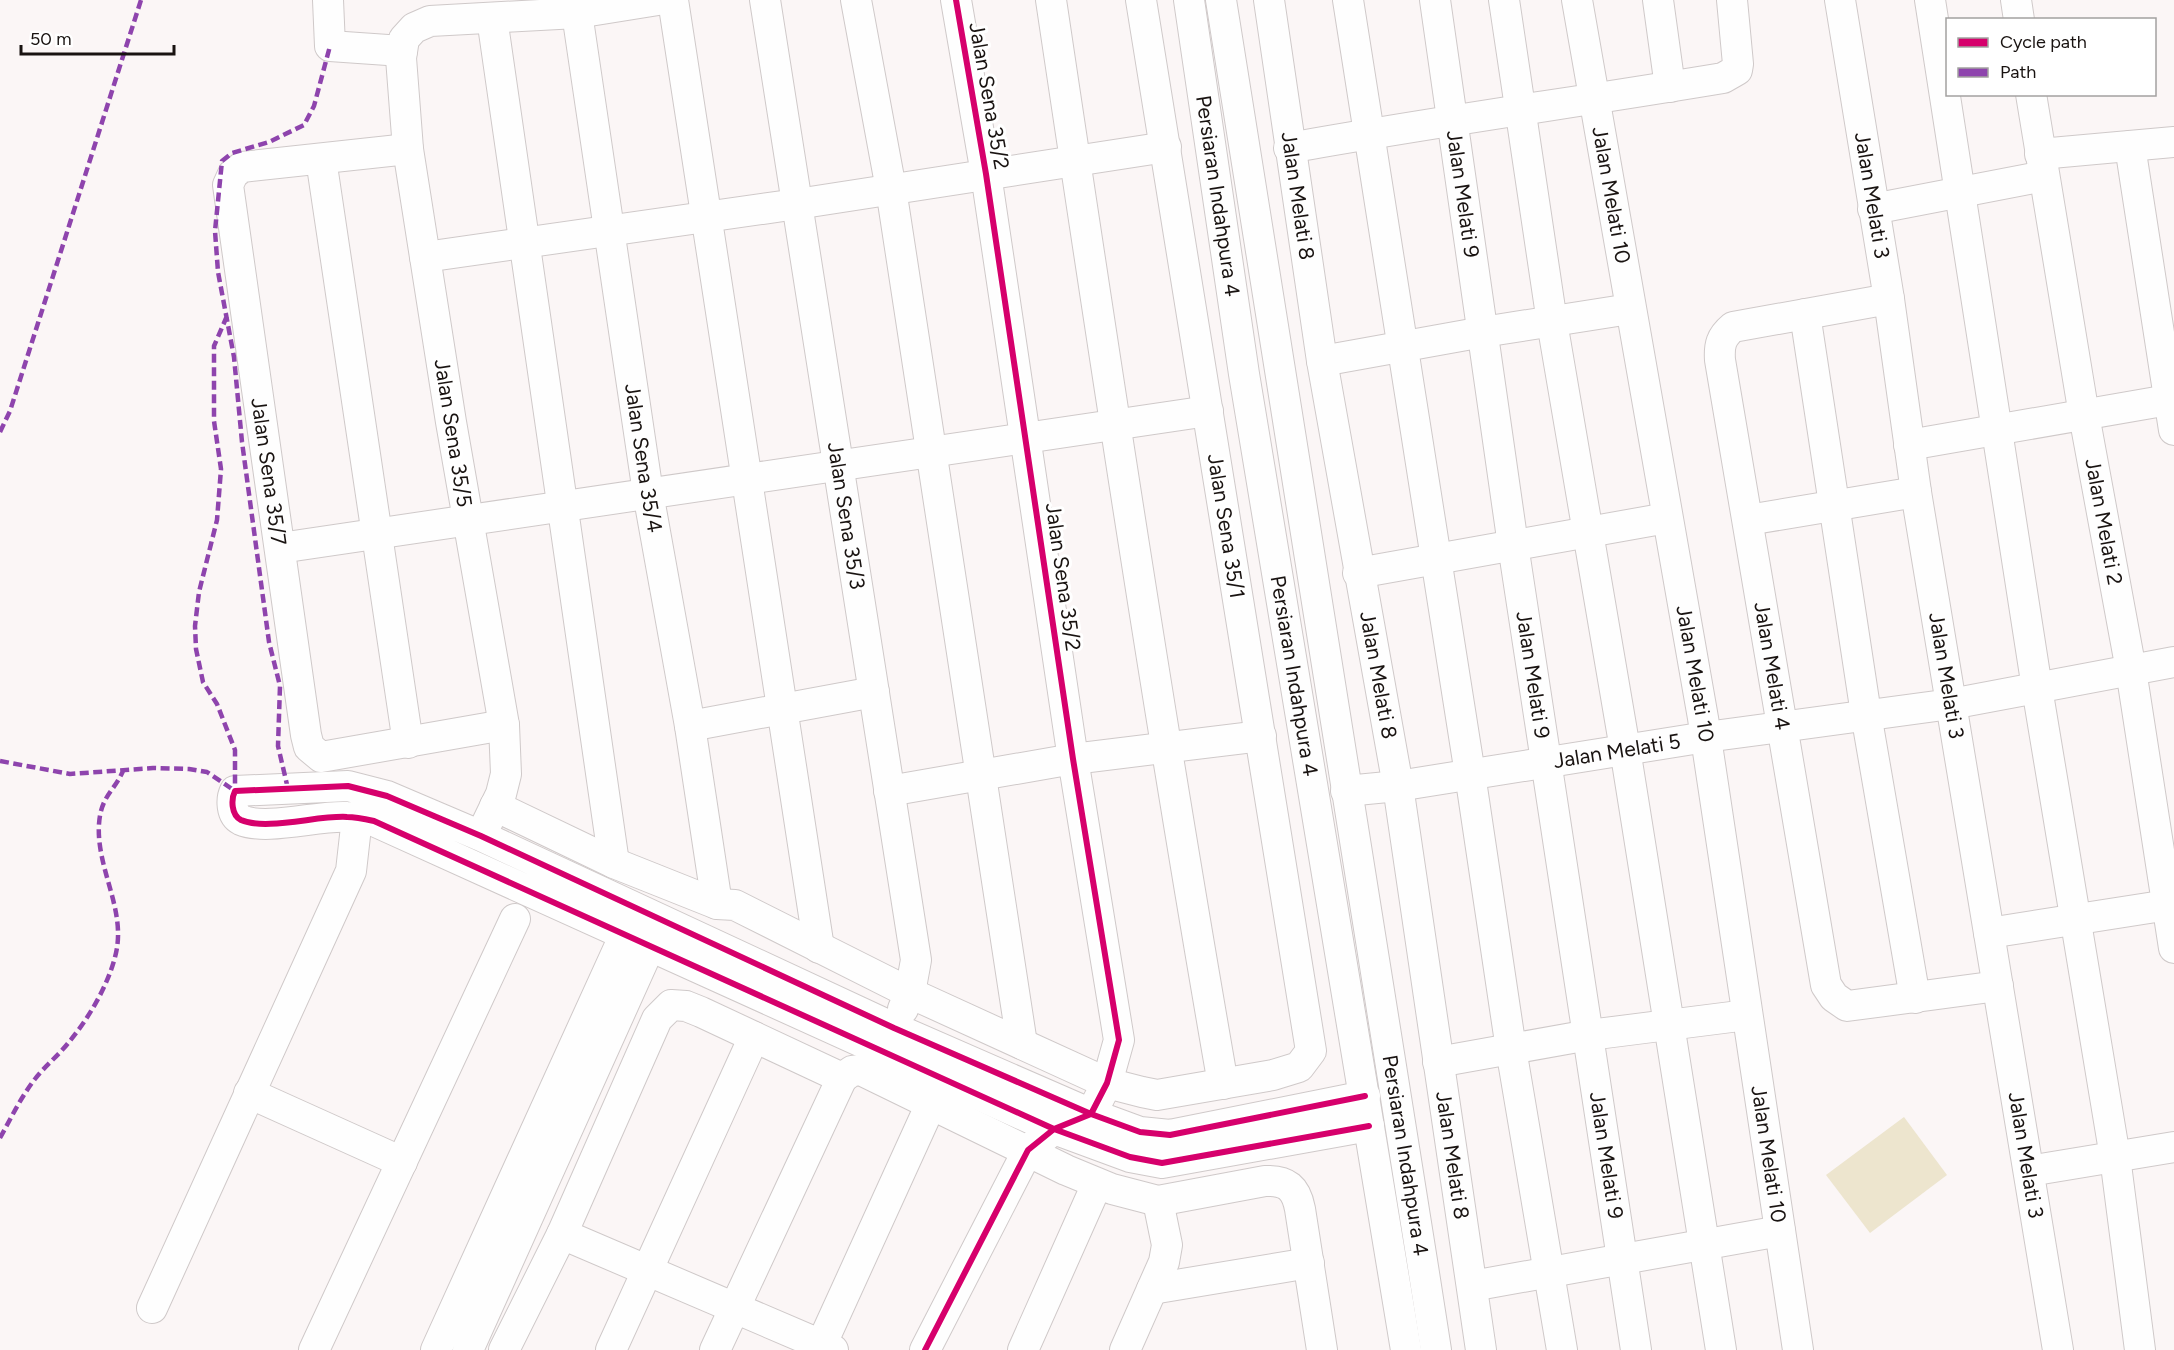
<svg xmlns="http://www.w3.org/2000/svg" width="2174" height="1350" font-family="Figtree,sans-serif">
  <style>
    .green { fill: #ede5ce }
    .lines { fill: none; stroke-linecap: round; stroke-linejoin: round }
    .minor-casing { stroke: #cfc9c9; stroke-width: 32 }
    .minor { stroke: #fefefe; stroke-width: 30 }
    .quiet { stroke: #8e44ad; stroke-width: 4.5; stroke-dasharray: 9 4.5; stroke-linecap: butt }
    .cycleway-casing { stroke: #fff; stroke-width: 10 }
    .cycleway { stroke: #d6006c; stroke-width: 6 }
    .labels { text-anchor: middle; stroke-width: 6; stroke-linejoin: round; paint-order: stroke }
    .street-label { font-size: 21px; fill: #191311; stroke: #fff }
  </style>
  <rect width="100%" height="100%" fill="#fbf6f6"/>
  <path class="green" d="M1904 1117 1947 1175 1870 1233 1826 1175Z"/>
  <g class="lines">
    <g class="minor-casing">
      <g id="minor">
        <path d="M328 0 330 46 402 51"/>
        <path d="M673 0 819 948"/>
        <path id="s1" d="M765 0 916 960 910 993 903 1009"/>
        <path d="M856 0 891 189 1022 1044"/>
        <path d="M1051 0C1105 362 1160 723 1223 1084"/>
        <path id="s2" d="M1189 0 1244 374 1406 1350"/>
        <path id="s3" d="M1221 0C1290 451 1366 900 1436 1350"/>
        <path id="s4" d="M1269 0 1322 361 1398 786 1481 1350"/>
        <path d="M1348 0 1470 774 1511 1049 1562 1350"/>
        <path id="s5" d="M1435 0 1513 545 1636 1350"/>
        <path d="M1504 0 1552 322 1625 749 1721 1350"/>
        <path id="s6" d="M1577 0 1703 718 1798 1350"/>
        <path d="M1658 0 1670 87"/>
        <path id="s7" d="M1840 0 1889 299 1916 492 2058 1350"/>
        <path d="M1930 0 2037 688 2115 1157 2140 1350"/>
        <path d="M2016 0 2019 20"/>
        <path id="s8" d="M577 13 648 493 690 726 717 904"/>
        <path d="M492 18 614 863"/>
        <path id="s9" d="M2031 94 2084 415 2131 670 2174 948"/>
        <path d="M2130 146 2174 430"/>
        <path d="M1289 148C1433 122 1579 102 1723 78L1737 70 1738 64 1732 0"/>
        <path id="s10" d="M408 149 242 167 233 174 228 185 306 735 309 747 321 757 504 725"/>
        <path d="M2040 154 2174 142"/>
        <path d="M321 159 408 743"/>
        <path d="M1873 209 2044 176"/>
        <path d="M425 257 797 204 1166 147"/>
        <path id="s11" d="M1889 299 1733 327C1721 337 1719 345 1720 360L1826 985 1834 997 1847 1006 1998 986"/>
        <path d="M1805 314 1866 714 1915 998"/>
        <path d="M1322 361 1483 332 1630 309"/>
        <path d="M1909 445 2174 399"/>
        <path d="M1748 520 1916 492"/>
        <path d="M280 548 1208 411"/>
        <path d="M1358 573 1667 518"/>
        <path d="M690 726 874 692"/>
        <path d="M889 791 1073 759 1261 736"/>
        <path id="s12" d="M1346 791 1398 786 1706 737 1951 704 2174 662"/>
        <path d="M495 806 614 863 717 904 735 905 910 993 1107 1083 1142 1092 1157 1095 1273 1075 1299 1067 1311 1051 1141 0"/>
        <path d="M487 823 501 794 506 774 504 725 451 422 408 149 401 58 404 39 414 28 430 21 577 13 658 0"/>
        <path d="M1989 933 2174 904"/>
        <path d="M1438 1062 1589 1035 1747 1015"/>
        <path d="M249 1093 402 1162"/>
        <path d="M1365 1096 1170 1135 1140 1132 1091 1114 894 1028 481 836 387 796 348 786 235 791C231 799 231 815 241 820 266 831 319 815 347 817 356 817 365 819 374 821L1054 1129 1130 1157 1162 1163 1369 1126"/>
        <path d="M2029 1171 2174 1147"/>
        <path d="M562 1234 833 1350"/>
        <path d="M1472 1286 1780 1231"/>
        <path d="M1152 1289 1309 1263"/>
        <path d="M152 1308 351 871 357 818"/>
        <path d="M314 1350 515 919"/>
        <path d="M436 1350 632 919"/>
        <path d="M468 1350 658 928"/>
        <path d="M504 1350 562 1234 657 1019 671 1005 686 1006 701 1012 842 1078 852 1071 861 1070 1066 1170 1112 1189 1158 1201 1265 1181C1287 1180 1296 1188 1300 1209L1322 1350"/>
        <path d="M611 1350 754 1037"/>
        <path d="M715 1350 842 1078"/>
        <path d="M819 1350 931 1104"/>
        <path d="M925 1350 1028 1150 1054 1129 1091 1114 1107 1083 1119 1040 1073 759 986 174 956 0"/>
        <path d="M1023 1350 1097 1184"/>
        <path d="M1125 1350 1164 1262 1167 1245 1158 1201"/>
      </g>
    </g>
    <use href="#minor" class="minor"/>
    <path class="quiet" d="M227 316 214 346V421L221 469 217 520 199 592 195 626 196 649 203 682 217 704 235 750V791
      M0 432 10 411 141 0
      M0 761 70 774 153 768 189 769 207 772 235 791
      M288 789 278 746 280 686 269 642 242 442 234 357 218 272 215 231 222 161 232 153 269 142 304 125 314 106 330 46
      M0 1138C11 1118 21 1097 35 1079 45 1066 59 1055 69 1042 89 1018 109 984 116 953 126 909 96 868 99 824 101 796 113 793 123 771"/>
    <g class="cycleway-casing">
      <path id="cycleway" d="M1365 1096 1170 1135 1140 1132 1091 1114 894 1028 481 836 387 796 348 786 235 791C231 799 231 815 241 820 266 831 319 815 347 817 356 817 365 819 374 821L1054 1129 1130 1157 1162 1163 1369 1126
        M925 1350 1028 1150 1054 1129 1091 1114 1107 1083 1119 1040 1073 759 986 174 956 0"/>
    </g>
    <use href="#cycleway" class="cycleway"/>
  </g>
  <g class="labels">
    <g class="street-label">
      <text transform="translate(989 96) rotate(80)" y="7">Jalan Sena 35/2</text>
      <text dy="7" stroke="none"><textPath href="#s5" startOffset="196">Jalan Melati 9</textPath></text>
      <text dy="7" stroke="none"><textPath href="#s4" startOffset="198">Jalan Melati 8</textPath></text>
      <text dy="7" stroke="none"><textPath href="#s6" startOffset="198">Jalan Melati 10</textPath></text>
      <text dy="7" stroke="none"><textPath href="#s7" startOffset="198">Jalan Melati 3</textPath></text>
      <text dy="7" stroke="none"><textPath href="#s2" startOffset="198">Persiaran Indahpura 4</textPath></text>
      <text transform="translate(453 433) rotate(81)" y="7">Jalan Sena 35/5</text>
      <text dy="7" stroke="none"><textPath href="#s8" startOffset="450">Jalan Sena 35/4</textPath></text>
      <text dy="7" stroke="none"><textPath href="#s10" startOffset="480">Jalan Sena 35/7</textPath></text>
      <text dy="7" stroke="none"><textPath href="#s1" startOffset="522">Jalan Sena 35/3</textPath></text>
      <text dy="7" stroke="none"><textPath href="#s9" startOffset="434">Jalan Melati 2</textPath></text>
      <text transform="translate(1226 526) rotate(81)" y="7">Jalan Sena 35/1</text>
      <text transform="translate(1063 577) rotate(82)" y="7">Jalan Sena 35/2</text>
      <text dy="7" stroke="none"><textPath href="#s11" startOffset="506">Jalan Melati 4</textPath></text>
      <text dy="7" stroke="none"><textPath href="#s6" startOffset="684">Jalan Melati 10</textPath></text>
      <text dy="7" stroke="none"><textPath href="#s4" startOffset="684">Jalan Melati 8</textPath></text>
      <text dy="7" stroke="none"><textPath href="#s5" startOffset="682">Jalan Melati 9</textPath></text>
      <text dy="7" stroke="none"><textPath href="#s7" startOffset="684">Jalan Melati 3</textPath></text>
      <text dy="7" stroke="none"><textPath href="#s2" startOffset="684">Persiaran Indahpura 4</textPath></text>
      <text dy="7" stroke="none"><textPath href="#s12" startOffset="274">Jalan Melati 5</textPath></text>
      <text dy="7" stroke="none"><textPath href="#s6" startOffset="1170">Jalan Melati 10</textPath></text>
      <text dy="7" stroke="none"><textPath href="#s3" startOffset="1170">Persiaran Indahpura 4</textPath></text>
      <text dy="7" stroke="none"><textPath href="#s4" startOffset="1170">Jalan Melati 8</textPath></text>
      <text dy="7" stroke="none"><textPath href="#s7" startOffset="1170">Jalan Melati 3</textPath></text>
      <text dy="7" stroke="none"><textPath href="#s5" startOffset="1168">Jalan Melati 9</textPath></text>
    </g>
  </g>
  <rect x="1946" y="18" width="210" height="78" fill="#ffffff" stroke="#a3a1a0" stroke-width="1.5"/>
  <rect x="1958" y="38" width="30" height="9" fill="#d6006c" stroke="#a3a1a0" stroke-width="1.5"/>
  <text x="2000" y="48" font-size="18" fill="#191311">Cycle path</text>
  <rect x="1958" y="68" width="30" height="9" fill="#8e44ad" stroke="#a3a1a0" stroke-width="1.5"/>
  <text x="2000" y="78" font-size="18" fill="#191311">Path</text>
  <path d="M21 45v9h153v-9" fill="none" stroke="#191311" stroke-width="3"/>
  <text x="30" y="45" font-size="18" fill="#191311" stroke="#ffffff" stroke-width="4.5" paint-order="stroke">50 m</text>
</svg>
